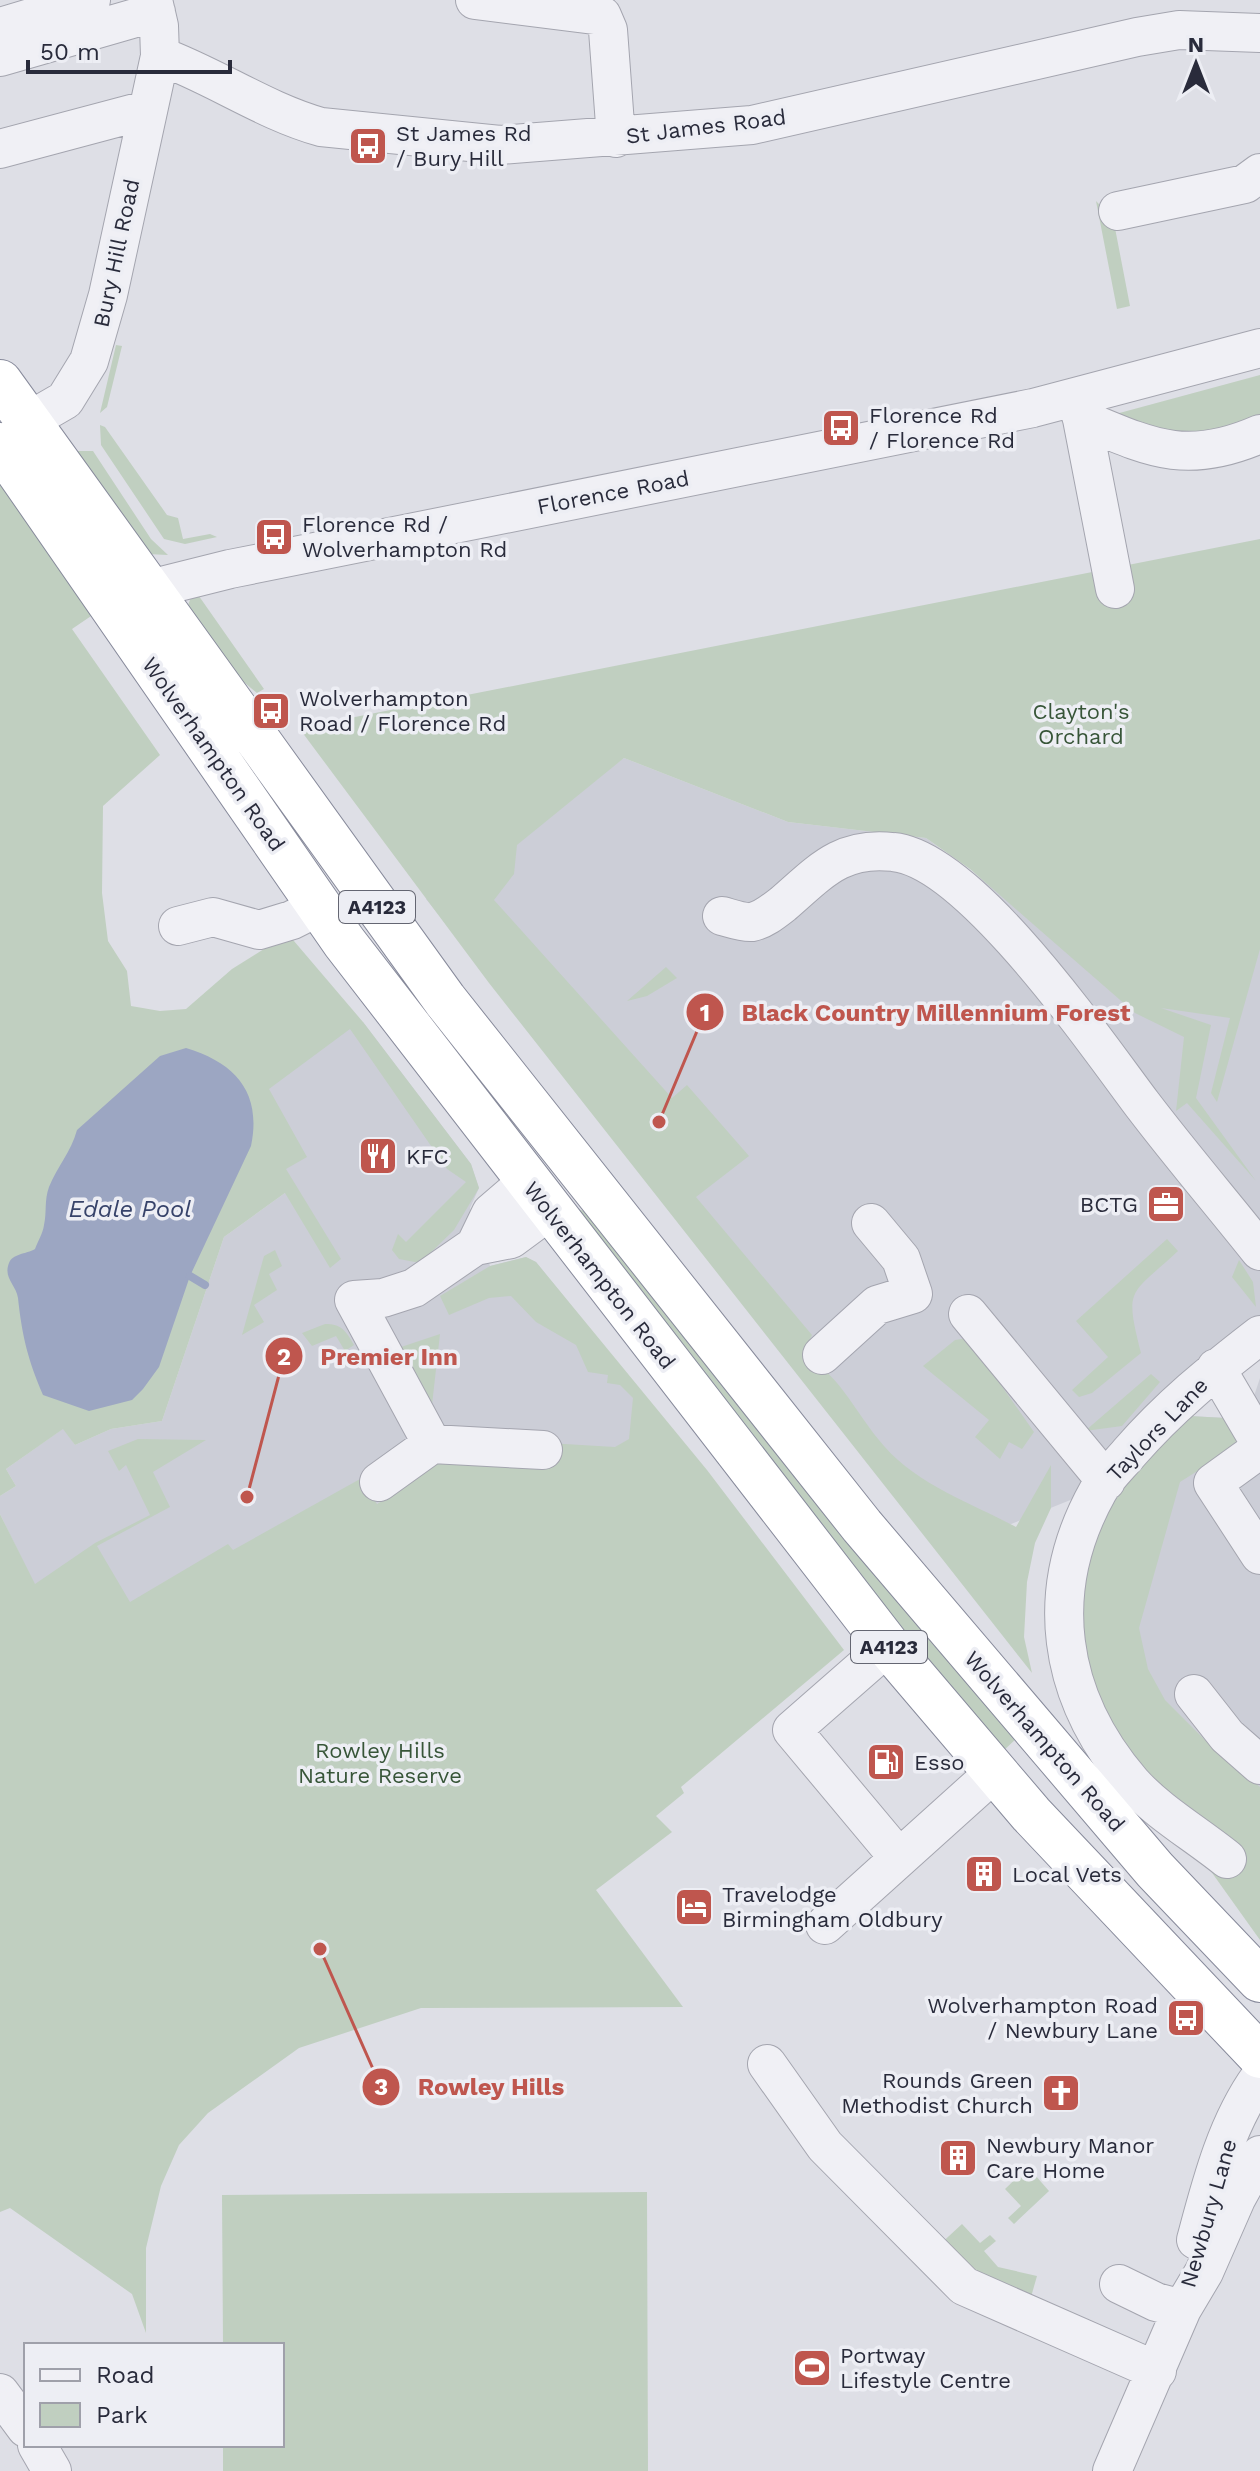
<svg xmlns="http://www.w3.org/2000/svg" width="1260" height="2471" font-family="'Work Sans',sans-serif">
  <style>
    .built { fill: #ccced7 }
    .green { fill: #c0cfc0 }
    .water { fill: #9ca6c2 }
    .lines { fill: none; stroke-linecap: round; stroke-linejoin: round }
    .stream { stroke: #9ca6c2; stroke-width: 8 }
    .minor-casing { stroke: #a4a5af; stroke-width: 40 }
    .highway-casing { stroke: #878a9b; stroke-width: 46 }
    .minor { stroke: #f0f0f5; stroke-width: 38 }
    .highway { stroke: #fff; stroke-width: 44 }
    .labels { text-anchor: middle; stroke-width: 7; stroke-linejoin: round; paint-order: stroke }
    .shield { fill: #edeef4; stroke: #646672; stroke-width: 2 }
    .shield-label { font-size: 20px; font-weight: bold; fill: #292b3b }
    .street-label { font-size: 22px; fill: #292b3b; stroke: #edeef4 }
    .poi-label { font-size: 22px; fill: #292b3b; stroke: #edeef4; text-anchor: start }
    .park-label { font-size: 22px; fill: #375538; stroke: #edeef4 }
    .water-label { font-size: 24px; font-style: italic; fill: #37436a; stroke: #edeef4 }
    .leader { fill: none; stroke: #bf564e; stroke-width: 3 }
    .callout-dot { fill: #bf564e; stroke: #edeef4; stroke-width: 3 }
    .mark-label { font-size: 24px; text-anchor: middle; font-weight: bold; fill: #fff }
    .callout-label { font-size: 24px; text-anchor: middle; font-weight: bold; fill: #bf564e; stroke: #edeef4; stroke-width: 7; stroke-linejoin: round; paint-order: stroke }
  </style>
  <rect width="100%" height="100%" fill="#dedfe6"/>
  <path class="built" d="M624 758 788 822 926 838 1155 1006 1260 914V1335L1100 1488 979 1537 863 1441 426 899Z
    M363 1022 471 1164 479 1188 470 1208 490 1266 526 1257 536 1262 700 1465 446 1457 377 1504 120 1615 34 1584 0 1514V1496L16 1486 6 1469 64 1428 75 1445 111 1429 162 1421 224 1237 285 1193 229 1049Z
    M1260 1378V1844L1165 1783 1085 1549 1189 1416 1226 1418 1252 1402Z"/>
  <path class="green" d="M1096 201 1120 226 1115 228 1130 306 1117 309Z
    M116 345 122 346 107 407 100 413Z
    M1260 375V425L1199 446 1112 415Z
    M100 425 105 427 167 515 178 518 183 539 210 534 217 537 185 544 164 539 101 445Z
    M69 451H93L151 539 168 555 147 554Z
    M0 478 97 612 72 629 160 755 103 806 102 893 108 941 127 971 131 1006 160 1011 186 1009 232 969 288 934 363 1022 471 1164 479 1188 454 1230 420 1263 399 1259 392 1250 398 1234 406 1242 466 1182 447 1169 350 1029 269 1089 307 1157 286 1169 341 1259 330 1268 285 1193 224 1237 162 1421 111 1429 75 1445 63 1429 6 1469 16 1486 0 1496Z
    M1260 539V949L1217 1102 1211 1093 1230 1018 1161 1008 1211 1025 1196 1098 1256 1181 1187 1103 1176 1111 1184 1037 1135 1013 970 869 926 838 788 822 624 758 517 845 514 874 494 900 672 1098 687 1085 749 1156 696 1197 812 1335 804 1353C846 1383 853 1410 884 1446 919 1486 972 1503 1016 1527L1051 1465V1508L1035 1543 1027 1582 1024 1637 1032 1673 489 983 299 728Z
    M194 589 264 689 257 693 210 654 187 608Z
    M666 967 677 978 647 996 627 1001Z
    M561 1202 586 1212 1019 1736 1000 1754Z
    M1167 1239 1178 1251C1130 1296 1124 1286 1141 1353L1092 1393 1079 1397 1072 1390 1108 1357 1076 1321Z
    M275 1250 282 1266 269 1274 277 1290 254 1305 264 1322 242 1335 264 1256Z
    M526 1257 536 1262 707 1470 844 1650 681 1787 684 1793 656 1816 672 1832 596 1890 683 2007 421 2008 299 2048 208 2113 179 2145 161 2186 146 2248V2333L132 2294 10 2208 0 2212V1514L35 1584 95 1543 150 1515 126 1465 119 1471 108 1451 138 1439 206 1440 153 1472 170 1507 97 1546 130 1602 228 1544 233 1550 360 1479 377 1504 446 1457 548 1443 615 1447 629 1439 633 1398 620 1385 607 1383 608 1375 588 1372 576 1345 536 1322 511 1296 489 1298 449 1315 440 1296 490 1266Z
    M1239 1260 1253 1282 1256 1307 1232 1277Z
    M325 1324C342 1324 346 1331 354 1345L345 1351 336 1336 312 1346 302 1333Z
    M440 1334 432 1405 401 1347Z
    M968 1338 1034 1432 1022 1449 1009 1442 1000 1459 975 1437 989 1420 923 1366 955 1340Z
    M1151 1374 1160 1382 1122 1426 1085 1431Z
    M1189 1416 1225 1418 1237 1440 1234 1448 1180 1482 1139 1628 1148 1669 1165 1700 1208 1743 1260 1787V1940L1205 1863 1090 1762 1095 1747 1243 1849 1142 1770 1100 1718 1076 1642 1085 1549 1099 1513Z
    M1028 2167 1049 2191 1014 2224 1008 2218 1021 2206 1005 2189Z
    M647 2192 648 2471H223V2445H282V2345H223L222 2195Z
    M962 2224 980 2243 990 2235 996 2241 984 2251 998 2267 1037 2276 1031 2297 964 2276 936 2248Z"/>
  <path class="water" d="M186 1048C236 1063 262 1093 251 1146L190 1276 159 1367 143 1389 132 1400 89 1411 43 1395C28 1360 22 1336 18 1298 16 1285 3 1278 9 1263 12 1254 26 1254 35 1249 38 1241 43 1233 44 1225 47 1212 44 1201 49 1187 57 1167 71 1152 77 1130L160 1056Z"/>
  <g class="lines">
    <path class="stream" d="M190 1276 205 1285"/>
    <g class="minor-casing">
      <path id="minor" d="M475 0 602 16 608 30 616 138
        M0 27 91 0
        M160 56C215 76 264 111 321 127L500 145 752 125 1137 37 1179 30 1260 33
        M0 57 156 12
        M0 149 146 110
        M1118 211 1245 184 1260 173
        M1076 398 1082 419C1151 448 1187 466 1260 434
        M1082 419 1115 589
        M27 422 65 400 89 361 108 295 160 56 159 26 153 0
        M150 589 230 569 1033 408 1260 348
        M722 916C730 918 743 923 752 922 763 920 774 911 783 904 820 872 841 846 893 852 970 859 1096 1043 1142 1104 1180 1154 1221 1202 1260 1251
        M178 926 213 917 259 930 292 920 320 906
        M475 1246 491 1213 527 1182
        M968 1314 1106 1481
        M822 1355 877 1305 913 1294 901 1259 871 1223
        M1216 1368 1260 1443
        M432 1444 354 1300 383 1298 414 1288 475 1246 511 1239 549 1211
        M1260 1449 1213 1483 1260 1555
        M379 1482 432 1444 543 1450
        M888 1646 792 1730 899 1858
        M1194 1694 1227 1736 1260 1765
        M1227 1859C1196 1834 1158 1812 1132 1783 1057 1696 1042 1591 1098 1491 1106 1477 1119 1465 1129 1453 1169 1407 1212 1372 1260 1335
        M825 1925 995 1772
        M767 2064 825 2146 964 2286 1157 2371
        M1196 2240C1211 2184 1226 2124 1260 2077
        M1119 2284 1156 2302 1182 2309
        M0 2393 26 2428
        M37 2445 52 2471
        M1112 2471 1182 2309 1204 2272 1236 2199 1260 2155"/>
    </g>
    <g class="highway-casing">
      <path id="highway" d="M0 382 445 1000 862 1526 1155 1870 1260 1980
        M0 445 344 942 888 1646 1031 1814 1260 2056"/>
    </g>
    <use href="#minor" class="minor"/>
    <use href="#highway" class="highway"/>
  </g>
  <defs>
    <g id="bus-square" transform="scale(2)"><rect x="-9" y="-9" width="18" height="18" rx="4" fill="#bf564e" stroke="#edeef4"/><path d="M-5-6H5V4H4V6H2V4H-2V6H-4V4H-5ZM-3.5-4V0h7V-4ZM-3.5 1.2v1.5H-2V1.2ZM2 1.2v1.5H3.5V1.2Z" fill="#fff"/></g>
    <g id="restaurant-square" transform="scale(2)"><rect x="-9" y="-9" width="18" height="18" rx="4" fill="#bf564e" stroke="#edeef4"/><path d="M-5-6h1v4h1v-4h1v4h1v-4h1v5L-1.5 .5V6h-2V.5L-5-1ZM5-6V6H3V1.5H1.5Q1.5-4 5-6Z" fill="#fff"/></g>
    <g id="office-square" transform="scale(2)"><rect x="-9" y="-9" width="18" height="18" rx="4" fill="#bf564e" stroke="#edeef4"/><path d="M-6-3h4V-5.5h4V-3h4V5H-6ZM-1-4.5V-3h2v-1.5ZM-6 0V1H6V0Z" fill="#fff"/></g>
    <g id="fuel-square" transform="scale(2)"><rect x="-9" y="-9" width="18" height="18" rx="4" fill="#bf564e" stroke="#edeef4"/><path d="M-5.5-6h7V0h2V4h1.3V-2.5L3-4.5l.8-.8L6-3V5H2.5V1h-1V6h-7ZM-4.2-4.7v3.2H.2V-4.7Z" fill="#fff"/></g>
    <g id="building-square" transform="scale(2)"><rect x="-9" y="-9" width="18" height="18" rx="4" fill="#bf564e" stroke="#edeef4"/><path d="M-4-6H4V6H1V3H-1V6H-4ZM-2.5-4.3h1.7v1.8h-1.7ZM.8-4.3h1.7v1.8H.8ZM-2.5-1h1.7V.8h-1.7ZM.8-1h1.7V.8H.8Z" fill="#fff"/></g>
    <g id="hotel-square" transform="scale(2)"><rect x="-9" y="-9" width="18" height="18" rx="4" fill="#bf564e" stroke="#edeef4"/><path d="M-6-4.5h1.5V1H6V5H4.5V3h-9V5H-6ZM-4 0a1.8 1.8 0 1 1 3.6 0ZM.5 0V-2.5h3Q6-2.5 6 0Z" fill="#fff"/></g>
    <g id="church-square" transform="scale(2)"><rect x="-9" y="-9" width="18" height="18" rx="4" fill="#bf564e" stroke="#edeef4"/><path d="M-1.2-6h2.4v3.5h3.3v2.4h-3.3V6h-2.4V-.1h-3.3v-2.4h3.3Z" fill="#fff"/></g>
    <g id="stadium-square" transform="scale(2)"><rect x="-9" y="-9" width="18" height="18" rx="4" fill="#bf564e" stroke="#edeef4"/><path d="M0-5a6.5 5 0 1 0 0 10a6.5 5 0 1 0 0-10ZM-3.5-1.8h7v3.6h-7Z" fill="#fff"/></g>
  </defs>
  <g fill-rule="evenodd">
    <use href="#bus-square" x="368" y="146"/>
    <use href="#bus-square" x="841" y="428"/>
    <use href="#bus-square" x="274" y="537"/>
    <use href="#bus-square" x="271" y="711"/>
    <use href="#restaurant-square" x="378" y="1156"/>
    <use href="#office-square" x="1166" y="1204"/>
    <use href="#fuel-square" x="886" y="1762"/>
    <use href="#building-square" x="984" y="1874"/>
    <use href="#hotel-square" x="694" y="1907"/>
    <use href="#bus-square" x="1186" y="2018"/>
    <use href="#church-square" x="1061" y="2093"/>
    <use href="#building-square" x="958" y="2158"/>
    <use href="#stadium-square" x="812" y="2368"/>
  </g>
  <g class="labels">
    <g class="shield">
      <rect x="339" y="891" width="76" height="32" rx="6"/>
      <rect x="851" y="1631" width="76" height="32" rx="6"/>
    </g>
    <g class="shield-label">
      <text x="377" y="914">A4123</text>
      <text x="889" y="1654">A4123</text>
    </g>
    <g class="street-label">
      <text transform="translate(706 126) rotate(-7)" y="8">St James Road</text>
      <text transform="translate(116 253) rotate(-78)" y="8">Bury Hill Road</text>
      <text transform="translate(613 492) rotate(-11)" y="8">Florence Road</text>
      <text transform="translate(214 754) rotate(55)" y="8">Wolverhampton Road</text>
      <text transform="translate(600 1275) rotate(52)" y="8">Wolverhampton Road</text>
      <text transform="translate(1157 1429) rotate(-46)" y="8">Taylors Lane</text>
      <text transform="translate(1045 1741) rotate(49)" y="8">Wolverhampton Road</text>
      <text transform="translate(1208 2213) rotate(-74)" y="8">Newbury Lane</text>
    </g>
    <g class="poi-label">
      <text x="396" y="141">St James Rd<tspan x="396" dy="25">/ Bury Hill</tspan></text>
      <text x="869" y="423">Florence Rd<tspan x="869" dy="25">/ Florence Rd</tspan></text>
      <text x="302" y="532">Florence Rd /<tspan x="302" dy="25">Wolverhampton Rd</tspan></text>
      <text x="299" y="706">Wolverhampton<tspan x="299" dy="25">Road / Florence Rd</tspan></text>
      <text x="406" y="1164">KFC</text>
      <text x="1138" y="1212" text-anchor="end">BCTG</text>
      <text x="914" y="1770">Esso</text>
      <text x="1012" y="1882">Local Vets</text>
      <text x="722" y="1902">Travelodge<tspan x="722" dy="25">Birmingham Oldbury</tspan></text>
      <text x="1158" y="2013" text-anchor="end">Wolverhampton Road<tspan x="1158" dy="25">/ Newbury Lane</tspan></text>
      <text x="1033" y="2088" text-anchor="end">Rounds Green<tspan x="1033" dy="25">Methodist Church</tspan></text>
      <text x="986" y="2153">Newbury Manor<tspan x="986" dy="25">Care Home</tspan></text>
      <text x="840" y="2363">Portway<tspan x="840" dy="25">Lifestyle Centre</tspan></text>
    </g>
    <g class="park-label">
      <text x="1081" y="719">Clayton's<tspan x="1081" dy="25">Orchard</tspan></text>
      <text x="380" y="1758">Rowley Hills<tspan x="380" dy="25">Nature Reserve</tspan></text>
    </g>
    <g class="water-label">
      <text x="130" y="1217">Edale Pool</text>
    </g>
  </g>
  <path class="leader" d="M659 1122L705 1012M247 1497L284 1356M320 1949L381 2087"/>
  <g class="callout-dot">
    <circle cx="659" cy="1122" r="8"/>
    <circle cx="247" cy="1497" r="8"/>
    <circle cx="320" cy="1949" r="8"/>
    <circle cx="705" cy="1012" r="20"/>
    <circle cx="284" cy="1356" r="20"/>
    <circle cx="381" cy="2087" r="20"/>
  </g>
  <g class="mark-label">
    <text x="705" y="1021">1</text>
    <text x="284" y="1365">2</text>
    <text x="381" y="2095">3</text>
  </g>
  <g class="callout-label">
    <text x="936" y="1021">Black Country Millennium Forest</text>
    <text x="389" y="1365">Premier Inn</text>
    <text x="491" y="2095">Rowley Hills</text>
  </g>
  <rect x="24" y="2343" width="260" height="104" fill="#edeef4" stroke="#9fa0aa" stroke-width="2"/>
  <rect x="40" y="2369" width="40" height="12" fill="#f0f0f5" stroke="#9fa0aa" stroke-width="2"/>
  <text x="96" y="2383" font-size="24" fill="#292b3b">Road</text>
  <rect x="40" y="2403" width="40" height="24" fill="#c0cfc0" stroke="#9fa0aa" stroke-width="2"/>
  <text x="96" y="2423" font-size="24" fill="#292b3b">Park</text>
  <g transform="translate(1196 64)" stroke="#edeef4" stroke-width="6" paint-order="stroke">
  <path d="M0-6L14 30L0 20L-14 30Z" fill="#292b3b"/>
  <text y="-12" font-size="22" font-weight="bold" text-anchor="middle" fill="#292b3b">N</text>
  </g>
  <path d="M28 60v12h202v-12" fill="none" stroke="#292b3b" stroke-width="4"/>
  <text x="40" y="60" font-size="24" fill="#292b3b" stroke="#edeef4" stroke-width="6" paint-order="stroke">50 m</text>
</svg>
